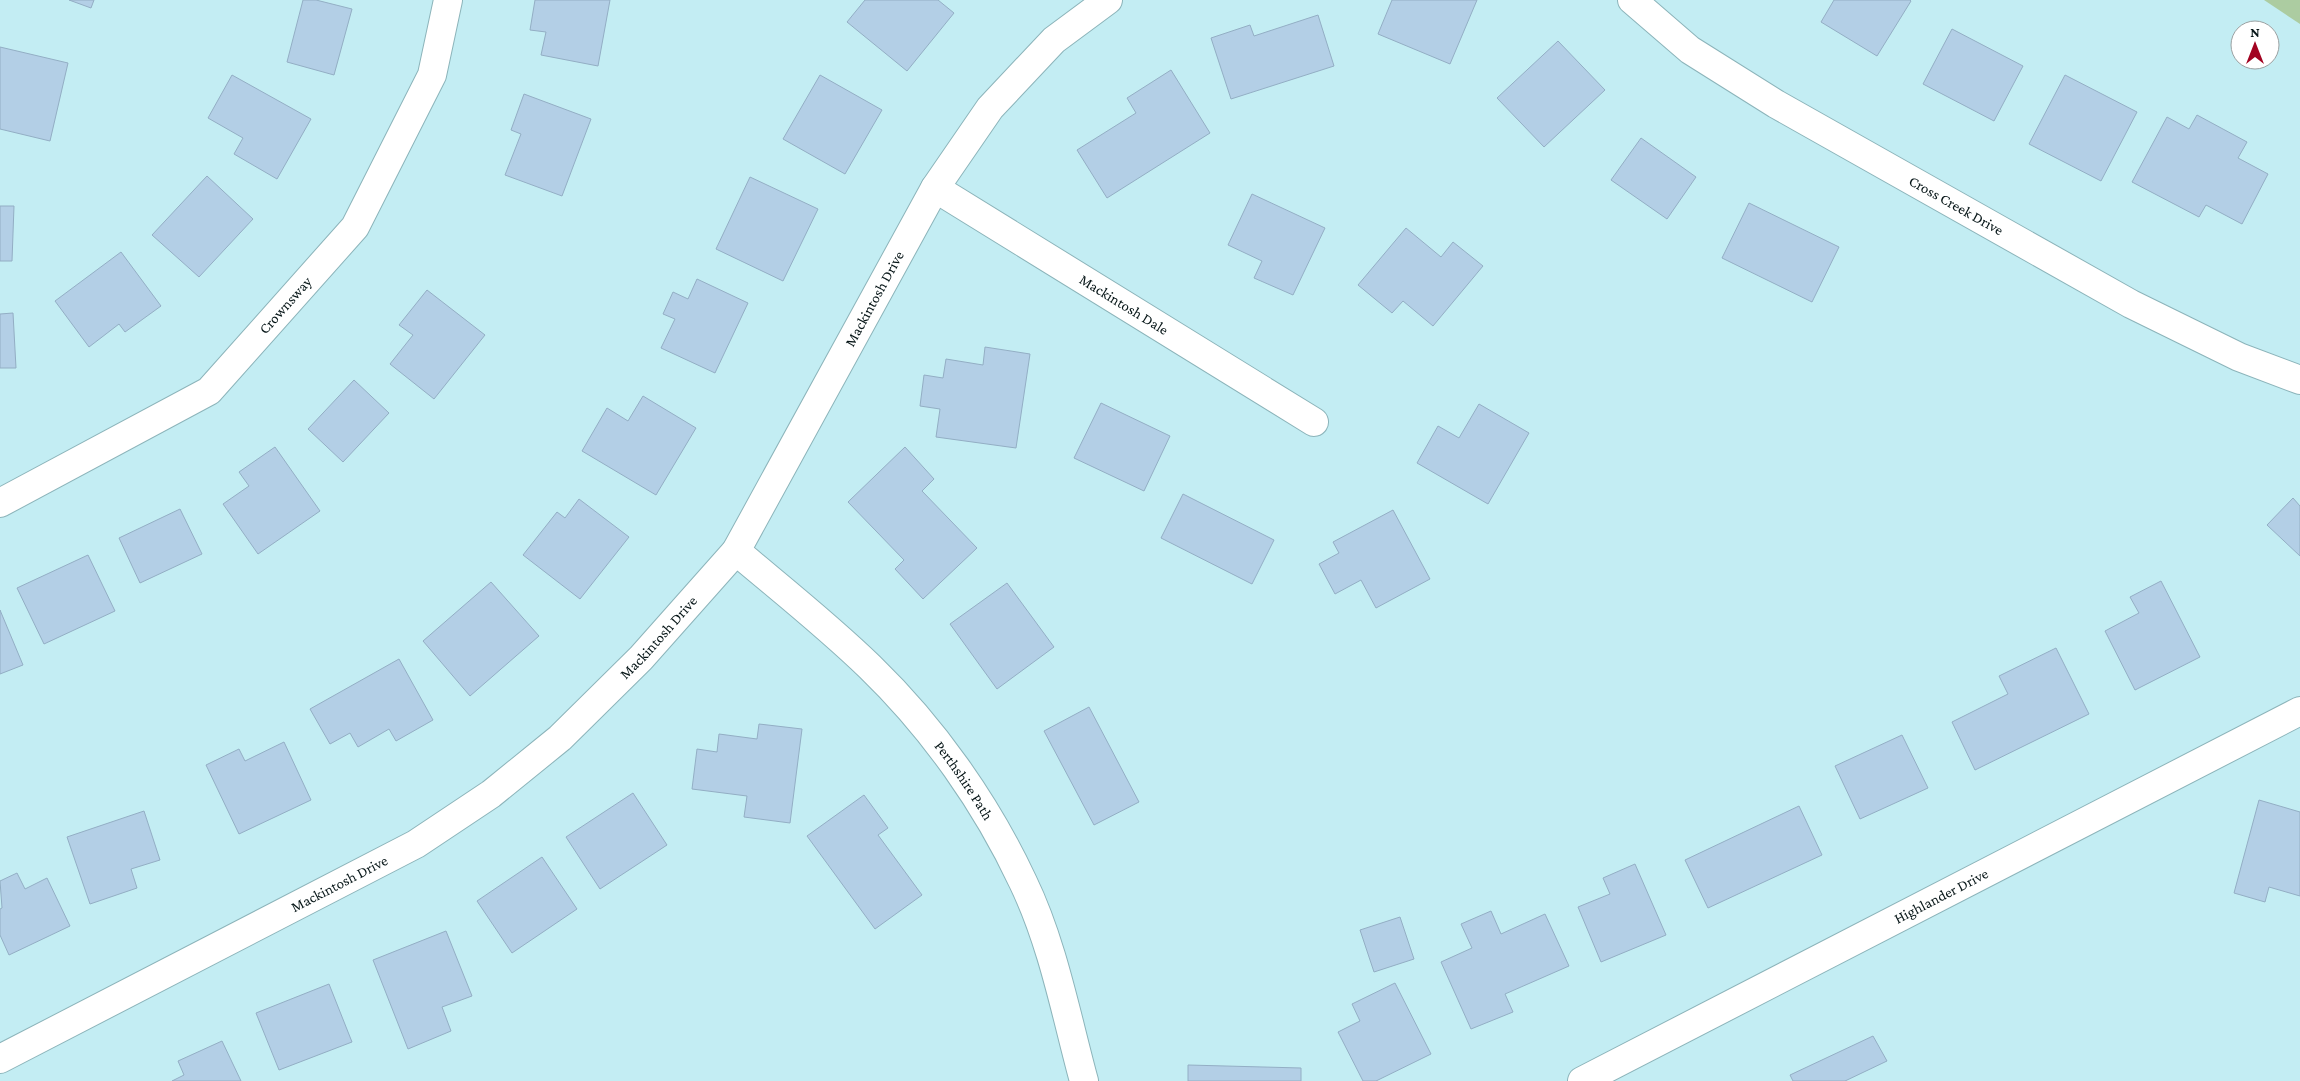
<svg xmlns="http://www.w3.org/2000/svg" width="2300" height="1081" font-family="'Crimson Pro',serif">
  <style>
    .green { fill: #accca1 }
    .building { fill: #b3cfe6; stroke: #93aec4 }
    .lines { fill: none; stroke-linecap: round; stroke-linejoin: round }
    .minor-casing { stroke: #8cb4ba; stroke-width: 30 }
    .minor { stroke: #fff; stroke-width: 28 }
    .labels { text-anchor: middle; stroke-width: 4; stroke-linejoin: round; paint-order: stroke }
    .street-label { font-size: 15px; fill: #061517; stroke: #fff }
  </style>
  <rect width="100%" height="100%" fill="#c3edf3"/>
  <path class="green" d="M2264 0H2300V24Z"/>
  <path class="building" d="M69 0H94L91 8Z
    M303 0H316L352 9 334 75 287 62Z
    M535 0H610L598 66 541 55 546 32 530 30Z
    M865 0H938L954 13 907 71 847 22Z
    M1392 0H1477L1450 64 1378 34Z
    M1834 0H1910L1911 1 1877 56 1821 22Z
    M1318 15 1334 66 1231 99 1211 38 1250 25 1254 36Z
    M1952 29 2023 66 1994 121 1923 84Z
    M1558 41 1605 90 1544 147 1497 98Z
    M0 47 68 63 50 141 0 129Z
    M1171 70 1210 133 1107 198 1077 150 1136 113 1127 98Z
    M232 75 311 119 277 179 234 154 243 138 208 118Z
    M820 75 882 110 845 174 783 139Z
    M2065 75 2137 112 2101 181 2029 144Z
    M524 94 591 119 562 196 505 175 521 134 511 130Z
    M2197 115 2247 142 2238 158 2268 174 2242 224 2206 205 2199 217 2132 182 2167 117 2189 129Z
    M1641 138 1696 177 1667 219 1611 180Z
    M207 176 253 219 199 277 152 235Z
    M750 177 818 209 783 281 716 249Z
    M1252 194 1325 228 1293 295 1254 278 1262 261 1228 245Z
    M1749 203 1839 247 1812 302 1722 258Z
    M0 206H14L12 261H0Z
    M1406 228 1441 257 1453 242 1483 266 1433 326 1403 301 1392 313 1358 285Z
    M121 252 161 306 125 332 119 324 89 347 55 301Z
    M697 279 748 303 715 373 661 348 675 319 663 314 673 292 688 299Z
    M427 290 485 335 434 399 390 364 413 335 399 325Z
    M13 313 16 368H0V314Z
    M985 347 1030 354 1016 448 936 437 940 409 920 406 924 375 943 378 946 359 983 365Z
    M354 380 389 413 343 462 308 429Z
    M643 396 696 428 656 495 582 451 607 408 628 421Z
    M1101 403 1170 436 1144 491 1074 458Z
    M1479 404 1529 433 1488 504 1417 463 1438 426 1459 438Z
    M275 447 320 511 258 554 223 504 249 486 239 472Z
    M905 447 934 479 922 491 977 548 923 599 895 569 904 560 848 502Z
    M1183 494 1274 540 1252 584 1161 538Z
    M2293 498 2300 506V556L2267 525Z
    M579 499 629 537 580 599 523 555 557 512 565 518Z
    M180 509 202 554 140 583 119 538Z
    M1393 510 1430 579 1376 608 1361 580 1335 594 1319 564 1339 553 1333 542Z
    M88 555 115 611 44 644 17 588Z
    M2161 581 2200 657 2135 690 2105 631 2139 613 2130 597Z
    M491 582 539 636 470 696 423 641Z
    M1007 583 1054 647 997 689 950 624Z
    M0 610 23 665 0 674Z
    M2056 648 2089 714 1975 770 1952 722 2008 694 1999 676Z
    M399 659 433 720 396 741 389 729 358 747 350 733 330 744 310 709Z
    M1089 707 1139 802 1094 825 1044 731Z
    M759 724 802 729 790 823 744 817 747 796 692 789 697 749 717 752 719 734 757 739Z
    M1902 735 1928 788 1860 819 1835 766Z
    M284 742 311 800 239 834 206 765 239 749 245 761Z
    M633 793 667 845 600 889 566 837Z
    M864 795 888 828 878 835 922 895 875 929 807 836Z
    M2259 800 2300 812V896L2269 887 2265 902 2234 893Z
    M1799 806 1822 855 1708 908 1685 860Z
    M144 811 160 860 131 869 137 888 90 904 67 837Z
    M542 857 577 909 512 953 477 901Z
    M1635 864 1666 935 1601 962 1578 907 1610 894 1603 878Z
    M17 873 25 889 47 878 70 926 9 955 0 935V909L2 908 0 881Z
    M1491 911 1501 934 1545 914 1569 966 1505 994 1513 1012 1471 1029 1441 962 1472 948 1461 924Z
    M1400 917 1414 959 1374 972 1360 930Z
    M446 931 472 996 442 1007 451 1031 408 1049 373 960Z
    M1395 983 1431 1054 1376 1081H1363L1338 1032 1360 1021 1352 1004Z
    M329 984 352 1042 279 1070 256 1013Z
    M1873 1036 1887 1061 1845 1081H1793L1790 1075Z
    M222 1041 241 1081H172L184 1075 178 1061Z
    M1188 1065 1301 1068V1081H1188Z"/>
  <g class="lines">
    <g class="minor-casing">
      <g id="minor">
        <path id="s1" d="M1632 0 1690 50 1776 104 2131 304 2239 357 2300 380"/>
        <path id="s2" d="M935 188 1314 422"/>
        <path id="s3" d="M0 503 209 391 355 227 432 75 448 0"/>
        <path id="s4" d="M736 551C781 589 828 626 870 667 933 728 986 803 1023 882 1053 944 1066 1015 1084 1081"/>
        <path id="s5" d="M0 1059 416 844 491 794 560 738 641 658 736 551 935 188 990 108 1054 40 1108 0"/>
        <path id="s6" d="M1582 1081 2300 711"/>
      </g>
    </g>
    <use href="#minor" class="minor"/>
  </g>
  <g class="labels">
    <g class="street-label">
      <text dy="5" stroke="none"><textPath href="#s1" startOffset="385">Cross Creek Drive</textPath></text>
      <text dy="5" stroke="none"><textPath href="#s5" startOffset="1192">Mackintosh Drive</textPath></text>
      <text dy="5" stroke="none"><textPath href="#s3" startOffset="352">Crownsway</textPath></text>
      <text dy="5" stroke="none"><textPath href="#s2" startOffset="222">Mackintosh Dale</textPath></text>
      <text dy="5" stroke="none"><textPath href="#s5" startOffset="788">Mackintosh Drive</textPath></text>
      <text dy="5" stroke="none"><textPath href="#s4" startOffset="325">Perthshire Path</textPath></text>
      <text dy="5" stroke="none"><textPath href="#s5" startOffset="382">Mackintosh Drive</textPath></text>
      <text dy="5" stroke="none"><textPath href="#s6" startOffset="404">Highlander Drive</textPath></text>
    </g>
  </g>
  <g transform="translate(2255 45)"><circle r="24" fill="#ffffff" stroke="#9ba1a2"/>
  <path d="M0-4L9 19L0 12L-9 19Z" fill="#a20321"/>
  <text y="-8" font-size="14" font-weight="bold" text-anchor="middle" fill="#061517">N</text>
  </g>
</svg>
